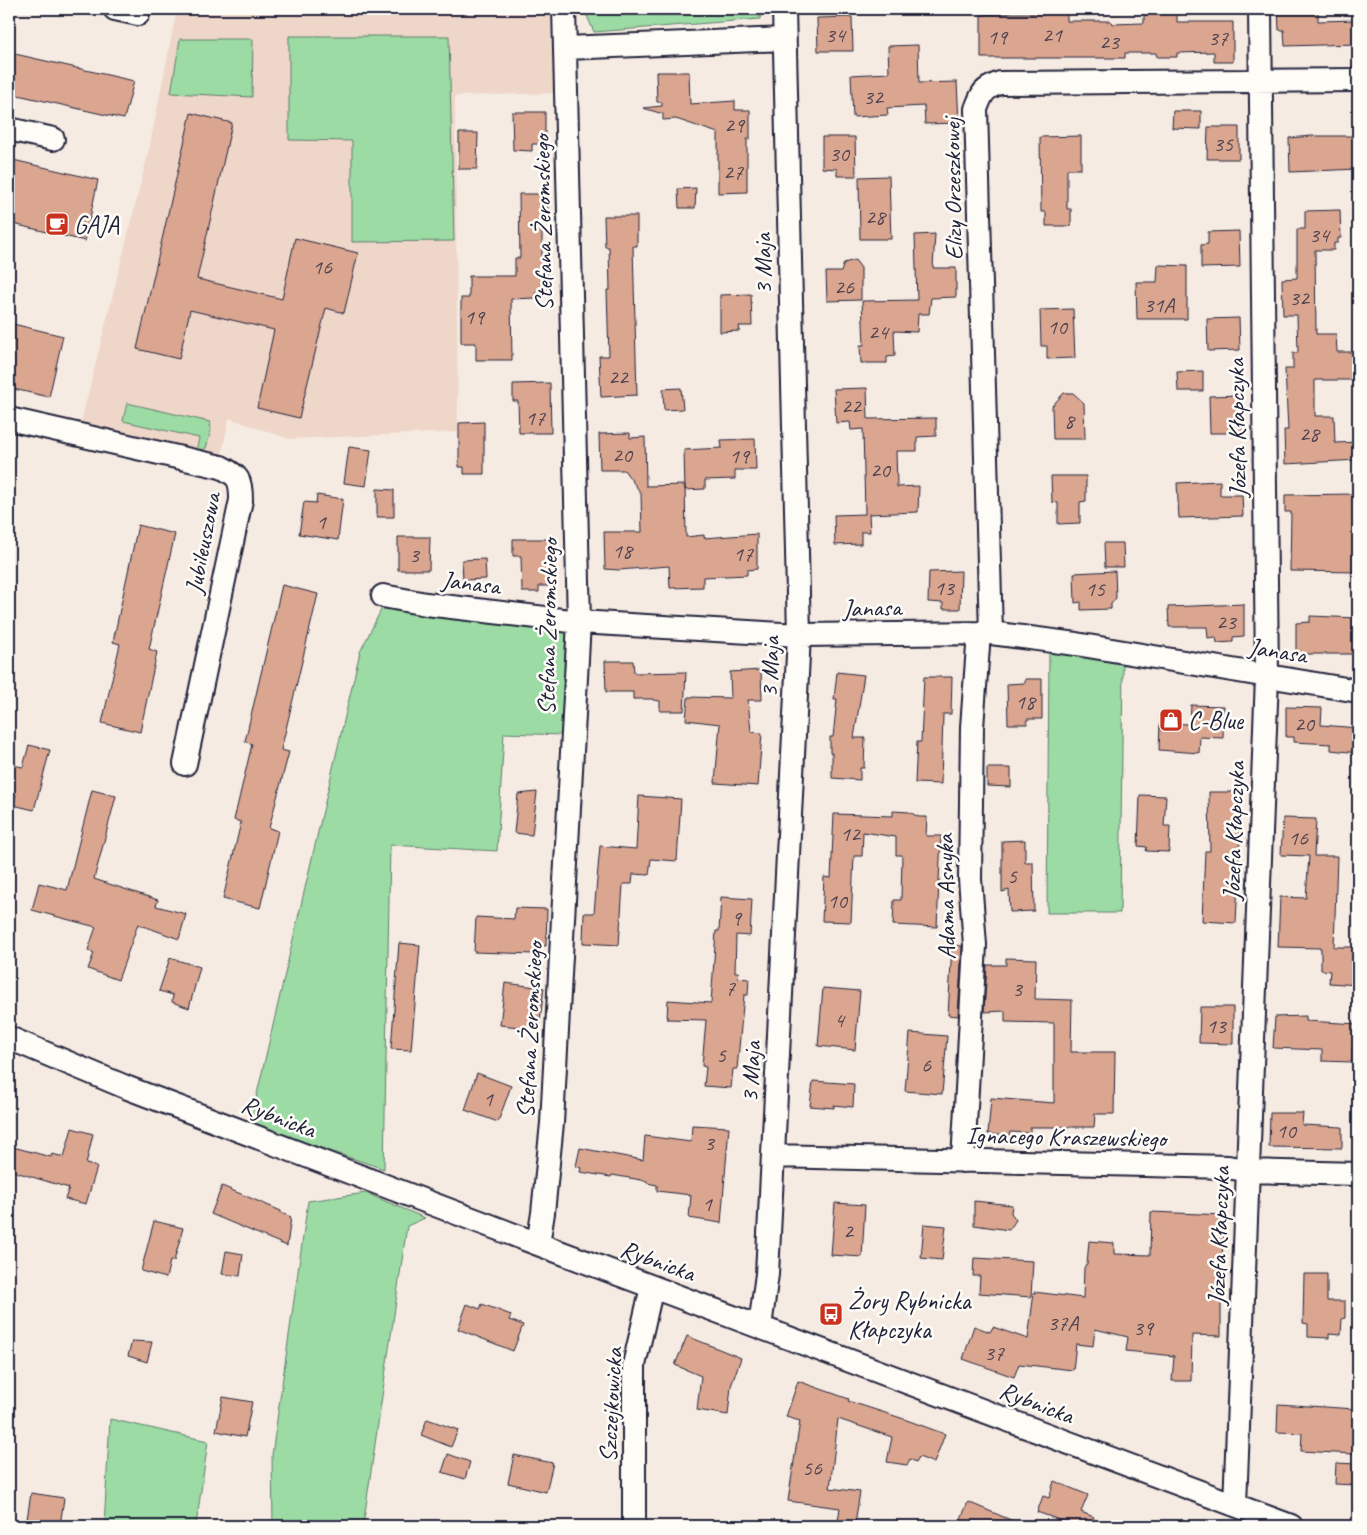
<svg xmlns="http://www.w3.org/2000/svg" width="1367" height="1535" font-family="Caveat,sans-serif">
  <style>
    .built { fill: #eed6c9 }
    .green { fill: #9cdba3; stroke: #5f7e6f }
    .building { fill: #dba690; stroke: #22223b }
    .lines { fill: none; stroke-linecap: round; stroke-linejoin: round }
    .minor-casing { stroke: #22223b; stroke-width: 26 }
    .minor { stroke: #fdfcf7; stroke-width: 22 }
    .labels { text-anchor: middle; stroke-width: 5; stroke-linejoin: round; paint-order: stroke }
    .number-label { font-size: 22px; fill: #504350 }
    .street-label { font-size: 25px; fill: #22223b; stroke: #fdfcf7 }
    .poi-label { font-size: 25px; fill: #22223b; stroke: #fdfcf7; text-anchor: start }
  </style>
  <rect width="100%" height="100%" fill="#f6ebe2"/>
  <filter id="ink" filterUnits="userSpaceOnUse"><feTurbulence type="fractalNoise" baseFrequency=".02" numOctaves="2"/><feDisplacementMap in="SourceGraphic" scale="10" xChannelSelector="R" yChannelSelector="G"/><feConvolveMatrix kernelMatrix="1 2 1 2 8 2 1 2 1" color-interpolation-filters="sRGB"/></filter>
  <g filter="url(#ink)">
    <path class="built" d="M177 9H550L554 93 455 96 458 432 289 439 229 418 221 458 80 426 148 154Z"/>
    <path class="green" d="M584 9H761L760 19 594 32Z
      M289 36H449L454 241 352 242V141L289 140Z
      M180 39H253L252 97 171 93Z
      M127 403 210 422 211 430 206 448 196 452 199 438 123 421Z
      M383 606 571 630 563 735 504 733 497 851 390 845 384 1169 250 1124 360 652Z
      M1049 652 1123 663 1120 913H1047Z
      M366 1193 425 1218 407 1226 363 1526H273L272 1455 308 1201Z
      M110 1419 208 1441 196 1526H104Z"/>
    <path class="building" d="M1037 9H1067V21H1111L1112 24 1144 23V9L1177 10V22H1233V62H1214V52L1177 53V57H1157L1156 53H1125V58H981V15L999 14V13H1034Z
      M1278 9H1318V21L1358 20V44L1285 46 1284 30H1279Z
      M852 17 853 51H818L817 18Z
      M918 45 919 83 957 82 959 123 925 124 924 106 887 108 888 115 853 117 851 75 889 73 888 46Z
      M15 54 134 81 124 119 9 93V60L13 61Z
      M656 72H689L690 104 735 101V110H750V139H747V192L718 193V133L676 119 663 120V114L643 108 662 106V102H657Z
      M1173 111H1201V129L1172 128Z
      M512 112H545V144H532V151L513 150Z
      M191 113 232 123 197 279 282 299 295 238 358 253 344 313 326 308 299 418 257 408 274 330 190 310 179 359 137 349Z
      M1208 127H1239V159H1207Z
      M459 133H478L477 169H459Z
      M1081 136V169H1067V209H1071V226H1046V212H1041L1040 137Z
      M1312 136H1358V169L1290 172 1289 138Z
      M822 137H855L856 176H837V169L822 168Z
      M9 159 98 180 85 241 9 223Z
      M889 176 891 239H860L859 177Z
      M696 188 695 208H679L678 189Z
      M519 194H547L548 211H542V257H547L548 292 535 293V298L511 299 512 360H476V343H461V298H469V276H515V258H520Z
      M1340 210 1341 238H1338V243H1334V250H1315L1316 334H1336L1337 352H1358V380H1315V416H1334L1335 443 1358 442V460L1285 464 1284 430H1288L1285 369H1293V353H1298L1297 315H1283L1282 279 1297 278V229H1305V211Z
      M604 216H637V246H633L637 395 601 397 599 356H609L607 290H610L609 247H605Z
      M1239 231 1240 267 1201 268V245L1208 244V232Z
      M935 234 933 268H956V297L931 298 929 314H918L917 332 894 331 895 356 887 357V363H861L860 345H864L862 301 917 300 915 235Z
      M855 260 861 268V300L827 301 826 272H841L844 263Z
      M1158 265 1187 266V319H1137L1136 282H1157Z
      M751 294 752 326H739L740 331 720 332V295Z
      M1073 309 1075 358 1047 359V346H1041L1040 310Z
      M1239 318 1240 350 1208 351 1207 319Z
      M9 323 63 336 49 397 9 388Z
      M1203 371V391H1178L1177 372Z
      M550 383 551 433H519L518 401H513V384Z
      M681 388 683 409 664 410 663 389Z
      M867 388 868 419 936 418V436L917 437V451H896L897 487 919 486 918 512 869 514 870 532H861V544L835 545 834 515 865 514 863 429 851 430 850 422 836 423 834 389Z
      M1064 393H1073L1084 403 1085 439H1053L1052 406Z
      M1241 395 1242 433H1210L1209 396Z
      M484 422V474H464V467H459V423Z
      M630 433V438L645 437 646 486 685 485 686 537 704 535V538L757 534V569L747 570V575L703 577V587L670 588 669 566 619 570 605 569 604 532H642L641 493 624 470H600L599 434Z
      M755 439 756 470H735V479L705 480V489L685 490 684 450 722 448 721 440Z
      M349 447 371 450 366 486 344 483Z
      M1051 476H1086V501L1080 502V523L1058 524V503L1052 502Z
      M1220 481V495H1242L1243 516 1179 518 1177 483Z
      M377 489 394 490V517H377Z
      M1355 494V529H1358V572L1290 571 1291 512H1285V495Z
      M317 495 343 499 338 540 299 534 304 502 316 503Z
      M138 525 175 534 149 649 157 652 140 732 102 723 120 644 113 642Z
      M398 537H430L429 570H398Z
      M513 539H553V586H539V592H522L521 556H513Z
      M1104 543H1123L1124 567H1105Z
      M485 559 486 579 463 580 462 560Z
      M961 571 960 609H943V603L928 602 929 572Z
      M1115 571 1116 598 1111 604V609L1081 610V602L1075 603 1074 573Z
      M282 585 318 594 281 750 289 752 269 828 278 831 260 908 223 899 241 822 234 820 252 744 245 741Z
      M1244 604V636L1233 637V642L1217 643 1216 637 1208 638 1207 627H1169L1168 607Z
      M1310 616 1358 618V654H1296V623L1310 622Z
      M605 661H633L634 673 686 672 684 711H660V701L653 700V699H633V692H606Z
      M761 670 762 700H748L751 732 762 733 758 786 715 783 720 724 686 720 688 697 731 698 730 672Z
      M837 672 864 675 854 738H865L864 768H860V780L832 778V753H830V737H833L837 699H834Z
      M924 677H952L951 714H943L941 784 915 783 917 742H921Z
      M1025 679H1042V719H1027V724H1008L1007 684 1025 683Z
      M1191 705 1224 706 1223 738 1200 737 1199 753 1159 750 1160 723 1190 724Z
      M1286 707 1322 708 1321 725 1358 728V753L1331 750V744L1294 742V737H1286Z
      M29 745 50 750 34 810 13 805 16 795 9 793V779L12 765 23 767Z
      M987 768H1011V787L987 786Z
      M92 790 116 796 94 879 158 900 156 906 186 914 179 939 138 924 118 980 88 969 94 953 88 950 96 927 32 910 39 883 67 890Z
      M537 792 532 835 514 833 518 794Z
      M1209 792H1242L1236 923 1202 921 1205 851H1210Z
      M1140 795 1166 796 1164 826H1170L1169 852 1146 851 1147 847 1138 846Z
      M639 796 681 799 677 861 651 859 649 875 633 874 632 884H623L619 945 583 943 584 913H594L600 846 636 849Z
      M893 811 909 812 919 817H927L926 836H941L937 927 893 925 894 900H901L902 855H896V837L863 832 862 856H854L851 922 822 921 824 877 831 878 834 814 893 816Z
      M1283 818 1316 819 1314 856H1337L1334 947H1358V985L1329 983 1330 971 1321 970V948L1278 947 1280 897 1306 898 1309 856 1281 855Z
      M1025 840V862H1033L1034 911 1010 912 1009 890 1002 892V841Z
      M721 897 752 899 750 936 736 935 735 972H739L738 978 749 979 748 995H744L737 1069H733L731 1088 704 1086 706 1067 702 1066 706 1020 667 1019 668 1000 711 1003 716 931H719Z
      M515 908 547 909 546 946 535 945V954L474 952 476 917 514 919Z
      M399 943 420 945 411 1050 391 1049Z
      M952 945 962 946 958 1016 948 1015Z
      M170 958 200 967 189 1008 172 1002 173 995 159 991Z
      M1006 958 1036 959 1035 999 1072 1000 1071 1052H1115L1114 1114H1095L1094 1127H1030V1133L1010 1132 1009 1136 988 1134 991 1098 1054 1103V1023L1005 1022V1011L984 1012 987 965H1006Z
      M505 983 544 988 539 1029 500 1025Z
      M823 988 860 991 855 1050 818 1046Z
      M1200 1007H1233V1044L1199 1043Z
      M1306 1016V1021L1358 1024V1049H1352V1062L1322 1061V1050L1273 1048 1275 1017Z
      M910 1033 947 1036 942 1094 905 1091Z
      M477 1073 511 1086 498 1122 465 1110Z
      M813 1081 854 1084 853 1107 834 1105V1108L810 1106Z
      M1270 1113H1303L1302 1125 1342 1127V1148L1269 1147Z
      M692 1125 729 1127 721 1223 689 1218 691 1195 657 1191V1185L647 1183V1181L612 1175 611 1177 580 1172 581 1168 576 1166 580 1148 643 1160 645 1136 691 1142Z
      M72 1128 93 1134 86 1164 97 1167 86 1204 65 1199 69 1188 9 1170V1146L51 1157 52 1154 64 1157Z
      M222 1186 281 1211V1213L291 1217 287 1246 211 1214Z
      M974 1201 1012 1205 1011 1213 1016 1220 1009 1230 974 1225Z
      M835 1203 865 1205 862 1257 831 1255Z
      M1151 1212 1225 1215 1220 1288H1221V1336L1192 1335 1191 1381H1172L1174 1356 1126 1351 1128 1337 1095 1329 1093 1346 1076 1344 1073 1370 1019 1364 1014 1377 963 1359 974 1326 990 1332 993 1327 1028 1339 1034 1292 1083 1298 1084 1268 1086 1264H1087L1089 1241 1114 1243V1254L1150 1255Z
      M154 1221 183 1228 174 1261H170L166 1278 141 1271Z
      M924 1224 946 1226 942 1260 921 1258Z
      M226 1251 243 1254 240 1276 222 1274Z
      M974 1258 1033 1261 1031 1297 979 1293 980 1276H973Z
      M1304 1274H1327V1301H1345V1318L1342 1319 1341 1335 1329 1334V1338L1308 1337V1324L1303 1323Z
      M467 1304 480 1309 482 1304 511 1315 509 1320 523 1325 513 1351 458 1329Z
      M687 1336 741 1358 731 1386 728 1415 697 1410 701 1376 675 1365Z
      M132 1341 152 1342 147 1362 128 1356Z
      M798 1381 849 1399 848 1401 901 1418 945 1434 934 1463 919 1457 916 1462 910 1459 907 1465 887 1462 892 1437 838 1419 830 1488 860 1492 855 1523 838 1521 840 1508 788 1501 800 1421 786 1417Z
      M223 1397 252 1402 245 1437 216 1431Z
      M1278 1404 1355 1409 1353 1454 1301 1451 1302 1433 1277 1432Z
      M427 1419 458 1430 451 1447 421 1435Z
      M448 1454 470 1462 465 1479 442 1472Z
      M514 1455 553 1463 546 1492 508 1483Z
      M1336 1463 1357 1464 1356 1485 1335 1484Z
      M1054 1481 1088 1495 1081 1512 1094 1517 1090 1526H1076L1037 1512 1043 1496 1049 1498Z
      M31 1493 64 1498 60 1526H26Z
      M968 1502 1025 1526H958Z"/>
    <g class="lines">
      <g class="minor-casing">
        <path id="minor" d="M115 9 138 14
          M566 48 784 39
          M9 129 53 139
          M9 419 221 467C239 476 241 480 241 500L185 764
          M383 596 426 604 579 622 799 635 991 633 1076 644 1358 691
          M991 633 976 109C982 93 983 89 1000 83L1358 80
          M9 1038 128 1088 538 1244 1291 1526
          M773 1156 1228 1167 1249 1171 1358 1174
          M963 1161 975 945 970 879 972 727 979 633
          M538 1244 543 1213 552 1123 579 622 564 9
          M760 1327 767 1274 799 635 784 9
          M1235 1505 1267 677 1260 9
          M634 1526V1365L652 1287"/>
      </g>
      <use href="#minor" class="minor"/>
    </g>
  </g>
  <defs>
    <g id="cafe-square" transform="scale(1.25)"><rect x="-9" y="-9" width="18" height="18" rx="4" fill="#c8321e" stroke="#fdfcf7"/><path d="M-5.5-4.5H6V0H3Q3 3.5 0 3.5H-2.5Q-5.5 3.5-5.5 0ZM3-3.2v2h1.7v-2ZM-6 4.5H4V6H-6Z" fill="#fff"/></g>
    <g id="shop-square" transform="scale(1.25)"><rect x="-9" y="-9" width="18" height="18" rx="4" fill="#c8321e" stroke="#fdfcf7"/><path d="M-5-2.5h2.3a2.7 3.5 0 0 1 5.4 0H5L5.5 6h-11ZM-1.5-2.5h3a1.5 2.3 0 0 0-3 0Z" fill="#fff"/></g>
    <g id="bus-square" transform="scale(1.25)"><rect x="-9" y="-9" width="18" height="18" rx="4" fill="#c8321e" stroke="#fdfcf7"/><path d="M-5-6H5V4H4V6H2V4H-2V6H-4V4H-5ZM-3.5-4V0h7V-4ZM-3.5 1.2v1.5H-2V1.2ZM2 1.2v1.5H3.5V1.2Z" fill="#fff"/></g>
  </defs>
  <g fill-rule="evenodd">
    <use href="#cafe-square" x="57" y="224"/>
    <use href="#shop-square" x="1171" y="720"/>
    <use href="#bus-square" x="831" y="1314"/>
  </g>
  <g class="labels">
    <g class="number-label">
      <text x="835" y="42">34</text>
      <text x="1052" y="42">21</text>
      <text x="997" y="44">19</text>
      <text x="1218" y="45">37</text>
      <text x="1109" y="49">23</text>
      <text x="873" y="104">32</text>
      <text x="734" y="132">29</text>
      <text x="1223" y="151">35</text>
      <text x="839" y="161">30</text>
      <text x="733" y="179">27</text>
      <text x="875" y="224">28</text>
      <text x="1319" y="242">34</text>
      <text x="322" y="274">16</text>
      <text x="844" y="294">26</text>
      <text x="1299" y="305">32</text>
      <text x="1159" y="312">31A</text>
      <text x="474" y="324">19</text>
      <text x="1057" y="334">10</text>
      <text x="878" y="339">24</text>
      <text x="618" y="384">22</text>
      <text x="851" y="413">22</text>
      <text x="535" y="425">17</text>
      <text x="1069" y="428">8</text>
      <text x="1309" y="441">28</text>
      <text x="622" y="462">20</text>
      <text x="739" y="463">19</text>
      <text x="880" y="477">20</text>
      <text x="321" y="529">1</text>
      <text x="622" y="558">18</text>
      <text x="743" y="561">17</text>
      <text x="414" y="562">3</text>
      <text x="944" y="595">13</text>
      <text x="1095" y="596">15</text>
      <text x="1226" y="629">23</text>
      <text x="1025" y="709">18</text>
      <text x="1304" y="731">20</text>
      <text x="850" y="841">12</text>
      <text x="1298" y="845">16</text>
      <text x="1012" y="883">5</text>
      <text x="837" y="908">10</text>
      <text x="736" y="925">9</text>
      <text x="730" y="995">7</text>
      <text x="1017" y="996">3</text>
      <text x="839" y="1027">4</text>
      <text x="1216" y="1033">13</text>
      <text x="721" y="1062">5</text>
      <text x="926" y="1072">6</text>
      <text x="488" y="1106">1</text>
      <text x="1286" y="1138">10</text>
      <text x="709" y="1150">3</text>
      <text x="707" y="1211">1</text>
      <text x="848" y="1238">2</text>
      <text x="1063" y="1330">37A</text>
      <text x="1143" y="1335">39</text>
      <text x="994" y="1360">37</text>
      <text x="812" y="1475">56</text>
    </g>
    <g class="street-label">
      <text transform="translate(952 189) rotate(-91)" y="9">Elizy Orzeszkowej</text>
      <text transform="translate(542 223) rotate(-91)" y="9">Stefana Żeromskiego</text>
      <text transform="translate(762 264) rotate(-91)" y="9">3 Maja</text>
      <text transform="translate(1236 428) rotate(-91)" y="9">Józefa Kłapczyka</text>
      <text transform="translate(202 543) rotate(-79)" y="9">Jubileuszowa</text>
      <text transform="translate(471 582) rotate(7)" y="9">Janasa</text>
      <text transform="translate(872 607) rotate(-1)" y="9">Janasa</text>
      <text transform="translate(547 627) rotate(-89)" y="9">Stefana Żeromskiego</text>
      <text transform="translate(1278 650) rotate(9)" y="9">Janasa</text>
      <text transform="translate(769 667) rotate(-88)" y="9">3 Maja</text>
      <text transform="translate(1233 831) rotate(-88)" y="9">Józefa Kłapczyka</text>
      <text transform="translate(945 897) rotate(-91)" y="9">Adama Asnyka</text>
      <text transform="translate(529 1030) rotate(-87)" y="9">Stefana Żeromskiego</text>
      <text transform="translate(750 1072) rotate(-87)" y="9">3 Maja</text>
      <text transform="translate(279 1116) rotate(21)" y="9">Rybnicka</text>
      <text transform="translate(1066 1136) rotate(1)" y="9">Ignacego Kraszewskiego</text>
      <text transform="translate(1218 1236) rotate(-88)" y="9">Józefa Kłapczyka</text>
      <text transform="translate(658 1260) rotate(20)" y="9">Rybnicka</text>
      <text transform="translate(1037 1402) rotate(21)" y="9">Rybnicka</text>
      <text transform="translate(610 1405) rotate(-87)" y="9">Szczejkowicka</text>
    </g>
    <g class="poi-label">
      <text x="74" y="233">GAJA</text>
      <text x="1188" y="729">C-Blue</text>
      <text x="848" y="1309">Żory Rybnicka<tspan x="848" dy="29">Kłapczyka</tspan></text>
    </g>
  </g>
  <rect width="1367" height="1535" fill="none" stroke="#fdfcf7" stroke-width="30"/>
  <rect x="15" y="15" width="1337" height="1505" fill="none" stroke="#22223b" stroke-width="2" filter="url(#ink)"/>
</svg>
